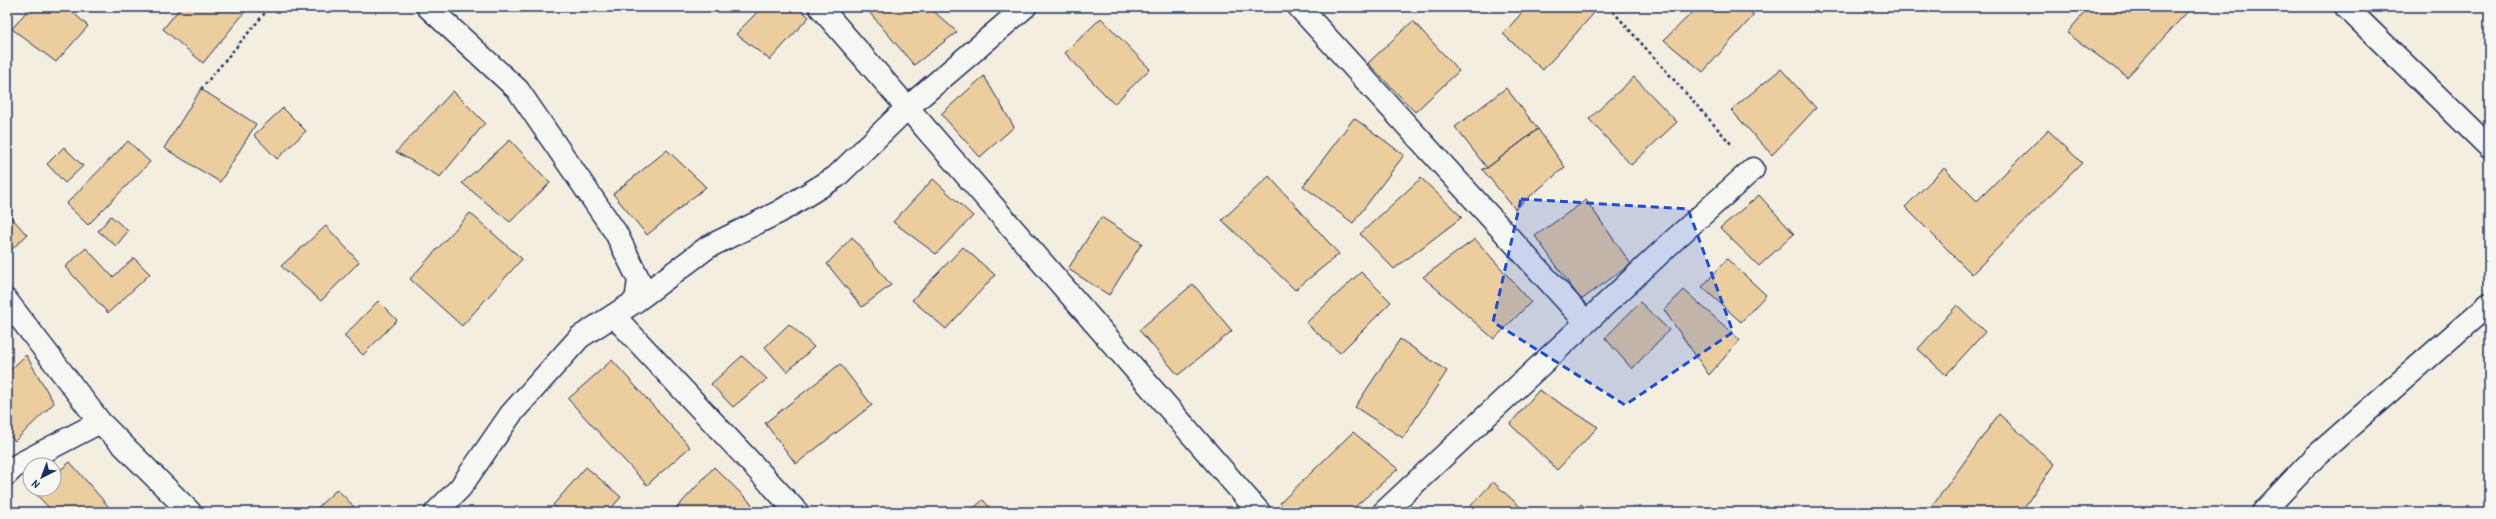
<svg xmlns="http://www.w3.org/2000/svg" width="2496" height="519" font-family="'Patrick Hand',sans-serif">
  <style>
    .building { fill: #ebcd9e; stroke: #1b2f5e }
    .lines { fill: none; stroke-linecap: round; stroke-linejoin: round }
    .minor-casing { stroke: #1b2f5e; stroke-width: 25 }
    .path { stroke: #1b2f5e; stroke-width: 2.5; stroke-dasharray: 3 3; stroke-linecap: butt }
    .minor { stroke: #f6f6f2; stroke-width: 22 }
    .marked { fill: #1d4ed8; fill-opacity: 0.2; stroke: #1d4ed8; stroke-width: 3; stroke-dasharray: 8 5; stroke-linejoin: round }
  </style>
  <rect width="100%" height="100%" fill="#f4eee1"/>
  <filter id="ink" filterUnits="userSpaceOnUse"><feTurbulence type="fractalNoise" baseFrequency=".025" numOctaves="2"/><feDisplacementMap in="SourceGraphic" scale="8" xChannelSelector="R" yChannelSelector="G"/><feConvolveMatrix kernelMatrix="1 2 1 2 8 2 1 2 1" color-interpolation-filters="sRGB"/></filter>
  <g filter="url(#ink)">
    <path class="building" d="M30 7H67L88 26 56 62 12 29Z
      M181 7H249L203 63 163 29Z
      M762 7H798L809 17 770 60 736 34Z
      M874 7H929L957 32 914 65 869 12Z
      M1527 7H1590L1595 12 1543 70 1503 34Z
      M1698 7H1743L1754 15 1703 72 1664 40Z
      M2089 7H2192L2127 77 2067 33Z
      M1101 18 1150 69 1114 104 1065 53Z
      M1413 21 1459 71 1415 112 1368 63Z
      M1781 69 1816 108 1772 155 1731 110Z
      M984 76 1014 127 980 157 941 114Z
      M1634 77 1677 122 1631 165 1589 119Z
      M1506 88 1538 129 1487 168 1455 127Z
      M201 89 256 124 220 182 164 148Z
      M453 91 485 123 440 177 396 152Z
      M283 108 306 131 277 159 254 135Z
      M1354 118 1404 155 1353 223 1303 186Z
      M1538 129 1565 167 1515 209 1482 169 1487 168Z
      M2048 130 2082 163 1972 274 1905 207 1944 168 1977 201Z
      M510 140 550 183 510 222 462 183Z
      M128 141 150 162 88 225 66 204Z
      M64 147 83 166 65 183 47 164Z
      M667 150 706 187 647 235 613 194Z
      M1269 176 1339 254 1295 290 1222 220Z
      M1421 178 1462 217 1394 269 1360 234Z
      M933 179 973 216 936 254 893 222Z
      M1759 195 1794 234 1759 266 1720 228Z
      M1586 200 1631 264 1581 300 1535 236Z
      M470 213 522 259 462 326 410 279Z
      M111 216 128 231 116 246 98 231Z
      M11 217 27 235 7 254V221Z
      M1101 217 1142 243 1109 295 1068 269Z
      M326 226 359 262 321 301 281 266Z
      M852 237 891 285 862 307 827 264Z
      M1475 239 1531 302 1494 339 1423 277Z
      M963 247 995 275 946 329 912 300Z
      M86 248 113 277 134 258 150 274 108 313 65 267Z
      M1727 259 1766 295 1741 322 1702 287Z
      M1361 272 1391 302 1340 353 1306 323Z
      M1193 284 1232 331 1178 375 1139 330Z
      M1684 290 1740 340 1709 375 1664 310Z
      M378 301 397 320 363 355 344 336Z
      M1640 302 1669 330 1632 369 1605 338Z
      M1957 305 1985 332 1946 375 1918 349Z
      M789 324 814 347 787 372 765 347Z
      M1400 339 1447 371 1403 438 1355 407Z
      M26 355 54 403 15 441 7 433V373Z
      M742 356 767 379 733 407 711 384Z
      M612 360 690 447 647 485 568 399Z
      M840 364 872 405 796 464 765 423Z
      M1539 390 1598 427 1557 470 1510 424Z
      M1999 414 2054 464 2021 512H1928Z
      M1353 432 1398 469 1349 512H1289L1280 503Z
      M70 462 108 506 99 512H53L34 492 37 489H54V475Z
      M586 467 621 497 608 512H561L553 505Z
      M714 467 752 504 745 512H673Z
      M1493 482 1526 512H1465Z
      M337 489 359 512H313Z
      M983 500 994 512H969Z
      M1581 504 1591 512H1574Z"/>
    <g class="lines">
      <g class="minor-casing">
        <path id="minor" d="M428 7 518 90 616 233 639 280 636 301
          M820 7 1259 512
          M1299 7 1586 322
          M2346 7 2489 147
          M7 301 100 422
          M614 316 797 512
          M7 474 14 467 100 422 190 512
          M436 512 460 488 511 414 580 337 636 301 708 247 779 212 836 177 907 108 1025 7
          M1384 512 1674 240 1753 169
          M2263 512 2316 456 2489 304"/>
      </g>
      <path class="path" d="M1609 7 1733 146
        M201 89 270 7"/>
      <use href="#minor" class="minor"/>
    </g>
  </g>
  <path class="marked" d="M1521 199 1688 209 1733 332 1625 405 1493 322Z"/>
  <rect width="2496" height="519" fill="none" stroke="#f6f6f2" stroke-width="24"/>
  <rect x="12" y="12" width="2472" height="495" fill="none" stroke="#1b2f5e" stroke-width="1.5" filter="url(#ink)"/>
  <g transform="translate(42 477) rotate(222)"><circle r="19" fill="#f6f6f2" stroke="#9ea6b7"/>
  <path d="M0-3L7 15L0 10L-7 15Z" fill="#1b2f5e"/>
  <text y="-6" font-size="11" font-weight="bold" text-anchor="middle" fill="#1b2f5e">N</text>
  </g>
</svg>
